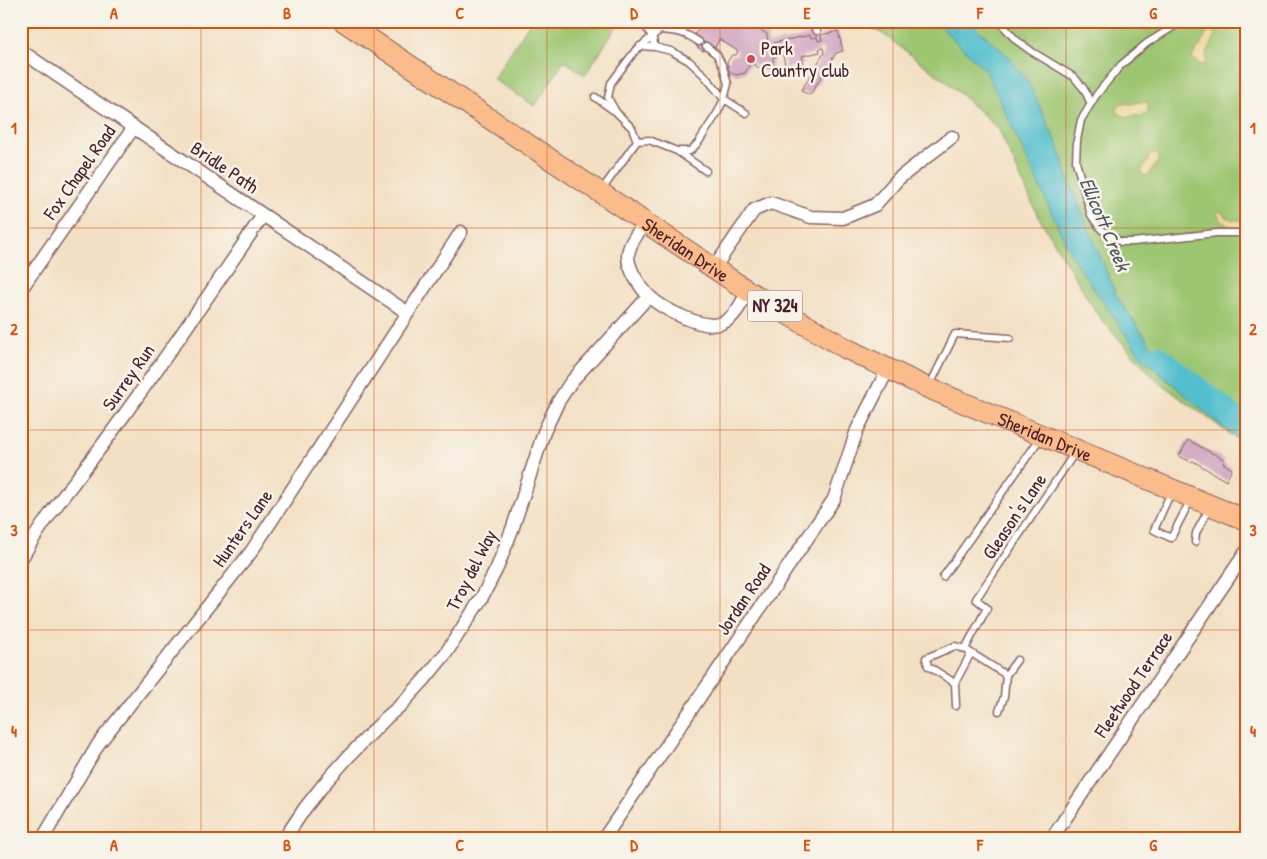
<svg xmlns="http://www.w3.org/2000/svg" width="1267" height="859" font-family="'Patrick Hand',sans-serif">
  <style>
    .green { fill: #9dc672; stroke: #74724e }
    .sand { fill: #eeda9e; stroke: #9c7c64 }
    .water { fill: #53bfce; stroke: #4e6f7c }
    .lines { fill: none; stroke-linecap: round; stroke-linejoin: round }
    .river { stroke: #53bfce; stroke-width: 19 }
    .building { fill: #d3a7c3 }
    .service-casing { stroke: #856361; stroke-width: 9 }
    .minor-casing { stroke: #856361; stroke-width: 15 }
    .primary-casing { stroke: #856361; stroke-width: 22 }
    .service { stroke: #fff; stroke-width: 6 }
    .minor { stroke: #fff; stroke-width: 12 }
    .primary { stroke: #fabc8b; stroke-width: 20 }
    .grid { fill: none; stroke: #d8530f; stroke-width: 1; stroke-opacity: 0.55 }
    .poi-dot { fill: #d1495b; stroke: #f7f3e8; stroke-width: 2 }
    .labels { text-anchor: middle; stroke-width: 5; stroke-linejoin: round; paint-order: stroke }
    .shield { fill: #f7f3e8; stroke: #7e5f64; stroke-width: 1 }
    .shield-label { font-size: 18px; font-weight: bold; fill: #4a1f2b }
    .poi-label { font-size: 19px; fill: #4a1f2b; stroke: #f7f3e8; text-anchor: start }
    .street-label { font-size: 19px; fill: #4a1f2b; stroke: #f7f3e8 }
    .water-label { font-size: 20px; font-style: italic; fill: #4d5764; stroke: #f7f3e8 }
    .neatline { fill: none; stroke: #d8530f; stroke-width: 2 }
    .grid-label { font-size: 16px; text-anchor: middle; font-weight: bold; fill: #d8530f }
  </style>
  <rect width="100%" height="100%" fill="#f7f3e8"/>
  <filter id="ink" filterUnits="userSpaceOnUse"><feTurbulence type="fractalNoise" baseFrequency=".02" numOctaves="2"/><feDisplacementMap in="SourceGraphic" scale="10" xChannelSelector="R" yChannelSelector="G"/><feConvolveMatrix kernelMatrix="1 2 1 2 8 2 1 2 1" color-interpolation-filters="sRGB"/></filter>
  <filter id="wash" filterUnits="userSpaceOnUse"><feTurbulence type="fractalNoise" baseFrequency=".0096" numOctaves="4" result="noise"/><feDisplacementMap in="SourceGraphic" scale="20" xChannelSelector="R" yChannelSelector="G"/><feGaussianBlur stdDeviation="1.12" result="paint"/><feColorMatrix in="noise" values="0 0 0 0 0 0 0 0 0 0 0 0 0 0 0 0 0 1.4 0 .05"/><feComposite in="paint" operator="in"/></filter>
  <g filter="url(#wash)">
    <rect width="100%" height="100%" fill="#f3e0c4"/>
    <path class="green" d="M531 21H610L617 26 585 75 564 61 535 106 493 79Z
      M736 21H802L799 25 738 26Z
      M857 21H1246V446L1157 381 1099 317 1038 216 998 128 948 83 883 34Z"/>
    <path class="sand" d="M1210 30 1214 32V39L1207 53 1205 65H1201L1192 58C1194 52 1197 51 1200 46 1204 40 1204 35 1210 30Z
      M1139 102H1145L1148 103C1150 117 1142 115 1132 116 1125 117 1121 117 1117 111L1118 106 1122 103 1132 104Z
      M1154 153 1159 156V160L1147 176 1143 175 1141 172C1144 164 1148 165 1149 156Z
      M1220 211C1226 220 1236 221 1246 220V228C1233 229 1224 226 1217 214Z"/>
    <path class="water" d="M935 21H969L1009 57 1029 84 1058 146 1069 181 1117 297 1150 344 1220 409 1246 429V445L1214 420 1142 358 1073 259 986 71Z"/>
    <g class="lines">
      <path class="river" d="M1158 354 1246 424"/>
    </g>
    <g id="blocks">
      <path class="building" d="M693 21H732L747 31 757 28 767 34 768 44 810 35 811 38 817 37 818 41 822 40 821 35 838 31 843 51 836 53 810 95 801 91 824 53 823 48 819 49 820 52 802 56 804 64 786 69 783 55 773 57V68H759L751 62 745 73 736 75 730 72 727 62 732 55H736L738 51 719 39 715 48 708 44 703 51 696 46 700 39 695 34 701 26Z
        M1188 440 1225 460 1223 463 1232 469 1226 481 1193 461 1191 462 1179 456Z"/>
    </g>
  </g>
  <g filter="url(#ink)">
    <use href="#blocks" fill-opacity="0" stroke="#856361" stroke-width="1"/>
    <g class="lines">
      <g class="service-casing">
        <path id="service" d="M812 21 811 23 817 31
          M999 21 1016 40 1031 51 1074 77 1084 89 1091 104
          M1185 21 1178 24 1147 43 1121 65 1097 94 1081 120 1077 140 1076 162 1091 215 1101 229 1112 237 1121 242H1133L1217 233H1238L1246 235
          M645 26 652 36 655 47
          M368 35 376 21
          M699 42C685 32 676 31 660 30L635 51 611 83 608 98 616 112 632 128 637 141 649 140 677 151H690L698 143 718 112 724 99 728 84 723 67 717 55 706 46
          M640 46 655 47 671 51 689 61 704 75 724 99 746 113
          M595 97 613 110
          M677 151 706 171
          M601 191 637 141
          M929 387 955 334 1010 338
          M1171 492 1154 530 1171 538 1190 501
          M1195 542 1196 533 1209 509
          M943 577 1041 437
          M1006 675 1017 660
          M955 683 928 666 926 658 955 646 965 649
          M956 706 955 683 971 653
          M999 711 1004 697 1006 675 965 649 987 608 976 599 1076 451"/>
      </g>
      <g class="minor-casing">
        <path id="minor" d="M21 51 408 313
          M645 222C639 232 628 244 628 256 628 269 640 287 649 296 662 309 705 331 722 323 735 318 742 302 748 291
          M714 268 754 210 771 203 811 217 843 218 875 205 898 179 952 137
          M21 289 134 127
          M21 559C46 515 80 476 109 436 162 363 213 290 263 215
          M43 838 99 743 251 552 461 232
          M285 838 305 808 324 784 348 757 387 717 401 705 424 680 446 653 481 599 497 568 513 527 544 432 558 402 571 382 649 296
          M604 838 834 499 857 430 888 369
          M1052 838 1246 552"/>
      </g>
      <g class="primary-casing">
        <g id="primary">
          <path id="s1" d="M343 21 748 291 847 349 928 388 1246 520"/>
        </g>
      </g>
      <use href="#service" class="service"/>
      <use href="#minor" class="minor"/>
      <use href="#primary" class="primary"/>
    </g>
  </g>
  <path class="grid" d="M201 21V838M374 21V838M547 21V838M720 21V838M893 21V838M1066 21V838M21 228H1246M21 430H1246M21 630H1246"/>
  <circle class="poi-dot" cx="751" cy="59" r="5"/>
  <g class="labels">
    <rect class="shield" x="747.5" y="290.5" width="55" height="31" rx="4"/>
    <g class="shield-label">
      <text x="775" y="312">NY 324</text>
    </g>
    <g class="poi-label">
      <text x="761" y="55">Park<tspan x="761" dy="22">Country club</tspan></text>
    </g>
    <g class="street-label">
      <text transform="translate(225 167) rotate(34)" y="7">Bridle Path</text>
      <text transform="translate(79 172) rotate(-55)" y="7">Fox Chapel Road</text>
      <text dy="7" stroke="none"><textPath href="#s1" startOffset="412">Sheridan Drive</textPath></text>
      <text transform="translate(128 377) rotate(-55)" y="7">Surrey Run</text>
      <text dy="7" stroke="none"><textPath href="#s1" startOffset="818">Sheridan Drive</textPath></text>
      <text transform="translate(1014 516) rotate(-56)" y="7">Gleason's Lane</text>
      <text transform="translate(242 528) rotate(-55)" y="7">Hunters Lane</text>
      <text transform="translate(471 570) rotate(-63)" y="7">Troy del Way</text>
      <text transform="translate(743 599) rotate(-56)" y="7">Jordan Road</text>
      <text transform="translate(1133 684) rotate(-56)" y="7">Fleetwood Terrace</text>
    </g>
    <g class="water-label">
      <text transform="translate(1105 224) rotate(67)" y="7">Ellicott Creek</text>
    </g>
  </g>
  <rect width="1267" height="859" fill="none" stroke="#f7f3e8" stroke-width="55"/>
  <rect x="28" y="28" width="1212" height="804" class="neatline"/>
  <g class="grid-label">
    <text x="114" y="19">A</text>
    <text x="287" y="19">B</text>
    <text x="460" y="19">C</text>
    <text x="634" y="19">D</text>
    <text x="807" y="19">E</text>
    <text x="980" y="19">F</text>
    <text x="1153" y="19">G</text>
    <text x="14" y="134">1</text>
    <text x="1253" y="134">1</text>
    <text x="14" y="335">2</text>
    <text x="1253" y="335">2</text>
    <text x="14" y="536">3</text>
    <text x="1253" y="536">3</text>
    <text x="14" y="737">4</text>
    <text x="1253" y="737">4</text>
    <text x="114" y="851">A</text>
    <text x="287" y="851">B</text>
    <text x="460" y="851">C</text>
    <text x="634" y="851">D</text>
    <text x="807" y="851">E</text>
    <text x="980" y="851">F</text>
    <text x="1153" y="851">G</text>
  </g>
</svg>
